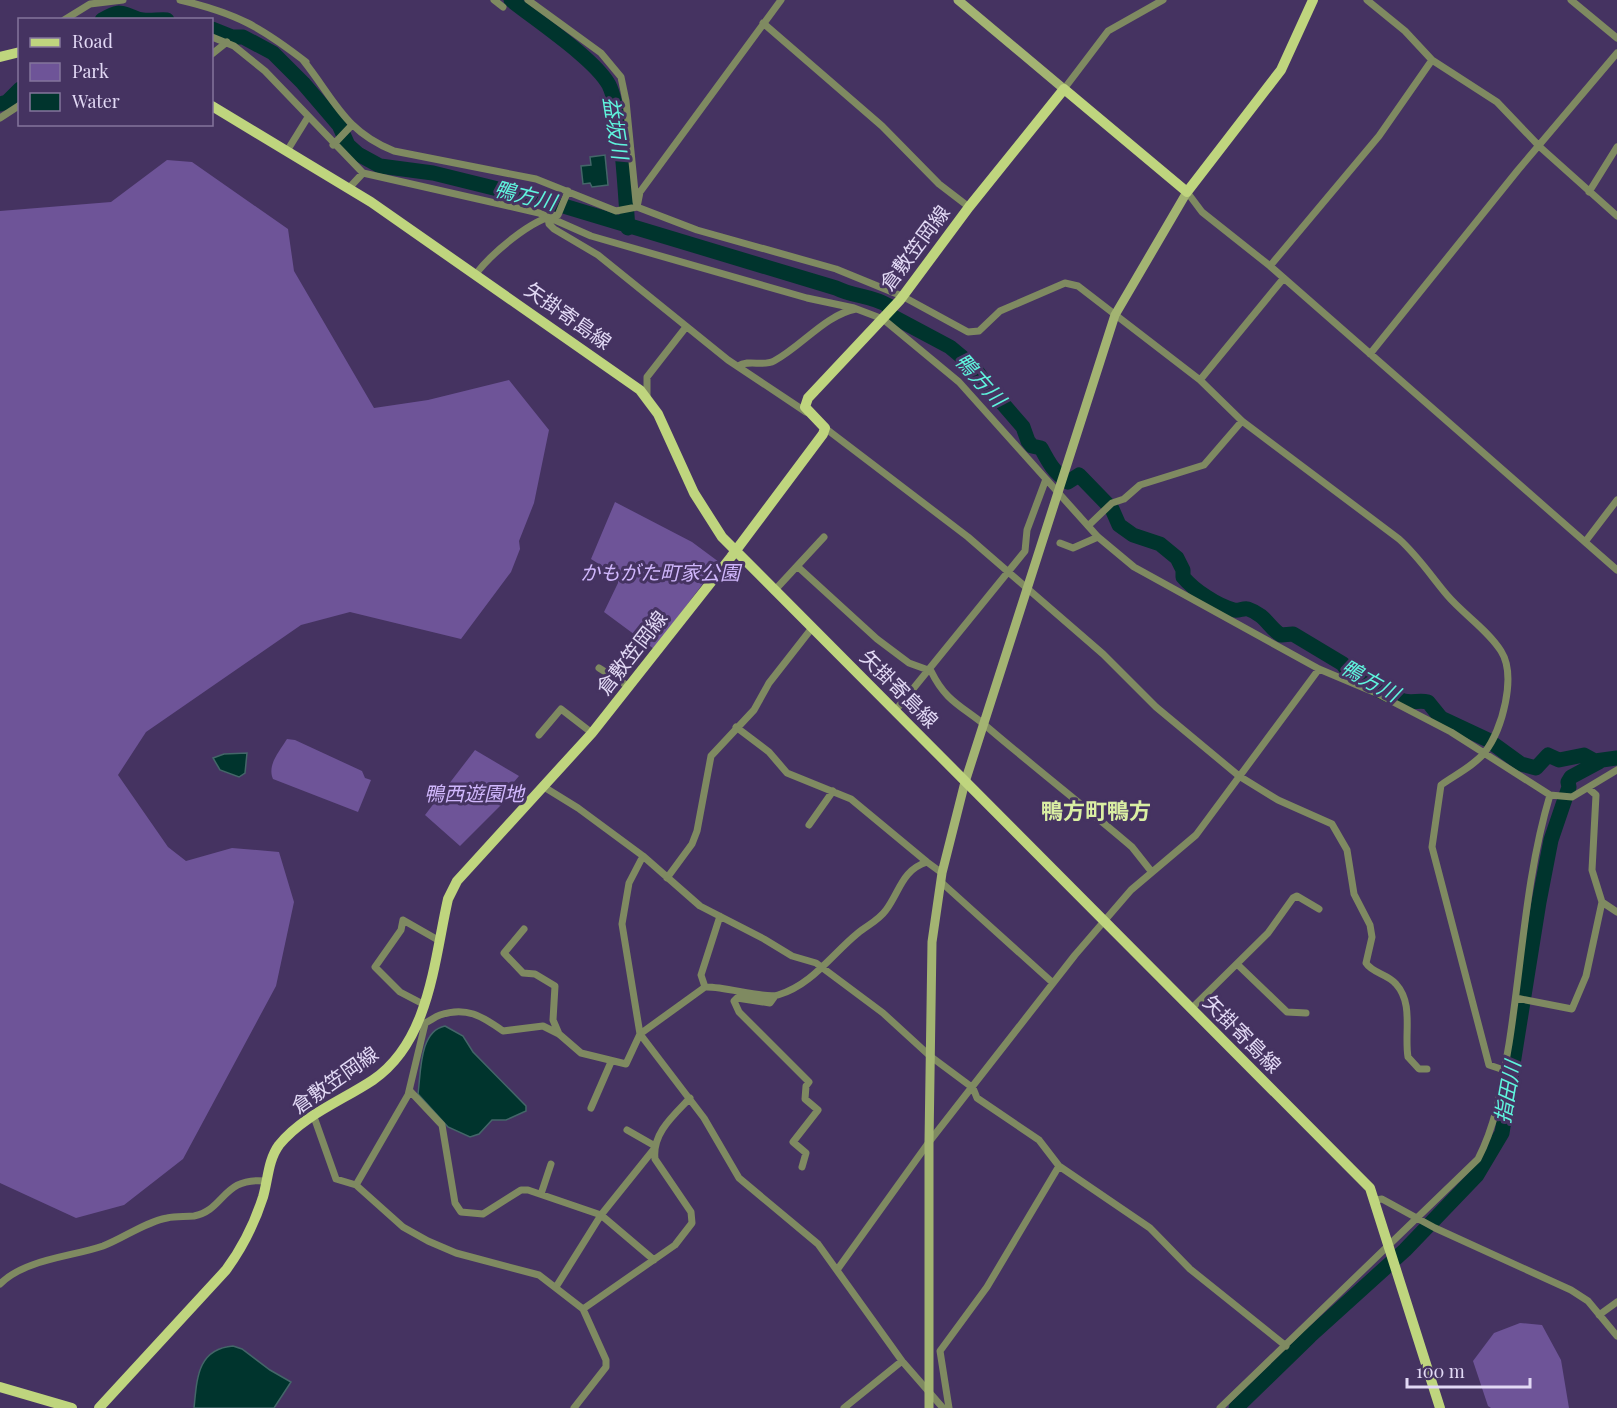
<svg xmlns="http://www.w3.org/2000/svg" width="1617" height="1408" font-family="'Playfair Display','Noto Sans JP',serif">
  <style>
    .green { fill: #6e5498 }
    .water { fill: #00342d; stroke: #446669; stroke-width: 1.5 }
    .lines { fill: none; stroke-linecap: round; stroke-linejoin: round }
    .river { stroke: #00342d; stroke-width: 15 }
    .street { stroke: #7f8a61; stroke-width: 7 }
    .secondary { stroke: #a3b472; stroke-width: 9 }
    .primary { stroke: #bfd57e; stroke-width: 10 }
    .labels { text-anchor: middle; stroke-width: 6; stroke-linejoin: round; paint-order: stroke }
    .street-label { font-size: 20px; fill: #e2d9f5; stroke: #453361 }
    .park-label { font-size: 20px; font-style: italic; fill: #d0b7fc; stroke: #453361 }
    .water-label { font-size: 21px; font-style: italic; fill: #5ff4dd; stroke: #453361 }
    .quarter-label { font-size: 22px; font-weight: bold; fill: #daefa3; stroke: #453361 }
  </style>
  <rect width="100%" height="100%" fill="#453361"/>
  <path class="green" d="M167 160 192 162 288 229 294 271 374 408 428 400 509 380 549 430 534 503 519 541 520 549 511 572 461 639 350 612 301 625 146 732 118 775 168 847 186 861 232 848 279 852 294 902 276 986 183 1159 124 1205 76 1218 0 1183V211L111 202Z
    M615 502 692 542 719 562 654 649 604 612 618 583V576L591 559Z
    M287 739 295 740 362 771 365 778 371 780 358 812 273 779C267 765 279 752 287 739Z
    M475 750 519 776 503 795 507 799 460 846 425 815Z
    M1520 1323 1542 1325 1561 1360 1569 1408H1491L1488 1406 1473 1361 1494 1333Z"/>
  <path class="water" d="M605 155 608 185 592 187 590 183 583 184 581 166 591 165 590 157Z
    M247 753 245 773 239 777 220 770 213 758 224 754Z
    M445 1026 463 1036 473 1052 526 1106V1111L506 1120H492L479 1134 470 1137 448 1127 418 1094C421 1073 419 1031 445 1026Z
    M233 1346 242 1349 270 1370 291 1382 274 1408H194C197 1379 197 1349 233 1346Z"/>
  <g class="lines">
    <path class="river" d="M511 0C536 20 595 59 609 85 622 112 625 194 628 228
      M102 20C121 9 120 13 138 19 146 22 159 19 167 20
      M212 29 232 37H243L273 53 303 83 339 125 348 145 358 154 380 166 433 173 547 201 836 288C854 297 871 295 889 306L890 315 950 347 974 367 985 383 1023 427 1028 441 1032 446 1041 448C1049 463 1053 471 1068 482L1079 475 1112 509 1119 525 1133 535 1160 544 1177 558 1183 570V577C1194 590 1217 606 1234 610 1239 611 1243 608 1248 609 1266 615 1269 628 1281 635L1293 634 1343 664C1349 678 1389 696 1404 701 1412 703 1420 700 1428 702L1441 718 1488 740 1521 764 1536 768 1548 755 1559 760 1584 755 1595 761 1617 758
      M0 104 7 102 20 89
      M1236 1408 1310 1336 1405 1250 1477 1175 1502 1133 1539 902 1551 840 1569 787 1568 782 1571 777 1599 762"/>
    <path class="street" d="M180 0C236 13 261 27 306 62L303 60C335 100 344 131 394 151L536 179 616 211 637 207 697 230 836 269 902 296 968 332 979 331 1000 311 1065 283 1078 286 1200 380 1242 421 1399 539C1418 556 1431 576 1447 595 1463 614 1488 630 1501 651 1517 676 1502 730 1485 752 1475 765 1455 775 1441 785L1432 847 1489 1065 1504 1070
      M494 0 503 7
      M528 0 601 53 621 77 626 101 636 202
      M1367 0 1405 31 1432 60 1497 102 1540 147 1617 216
      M1571 0 1617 38
      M64 20 90 4 123 0
      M763 23 882 126 939 184 969 207
      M212 37 234 46 265 71 363 173 539 213 591 236 807 298 854 308 883 319 959 382 1098 537 1134 567 1319 669 1376 693 1451 732 1550 795 1572 797 1617 770
      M212 54 227 42
      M1064 89 1108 31 1163 0
      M0 118 20 105
      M333 145 351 126
      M287 151 308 117
      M349 188 363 173
      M1187 192 1202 212 1270 266 1617 570
      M1589 192 1617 147
      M637 207 640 192 781 0
      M548 216 549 224 554 229 598 255 728 360 806 412
      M1270 266 1379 136 1432 60
      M475 275C491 254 532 218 558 215L568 191
      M1370 354 1518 170 1617 53
      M738 366C749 359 763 367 774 361 802 346 825 315 856 309
      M1200 380 1283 279
      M647 397V377L686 327
      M825 428 968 537 1103 654 1156 707 1239 776 1278 800 1332 824 1347 850 1354 894 1370 925 1372 937 1366 963C1372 973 1388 974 1396 984 1414 1004 1404 1033 1408 1057L1419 1069H1427
      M1089 525 1112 503 1124 499 1140 485 1204 465 1242 421
      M1585 542 1617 500
      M1060 543 1073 548 1098 537
      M797 566 877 639 909 663 931 671C946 702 962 706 986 726 1034 767 1084 806 1132 847L1151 871
      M774 591 824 537
      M599 668 628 686
      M895 711 1025 551 1027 530 1046 479
      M736 727 769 752 787 773 851 799 927 862
      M539 735 561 709 592 733
      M544 787 578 808 643 856 700 906 764 939 792 956 816 963 883 1013 930 1056 973 1088 977 1098 1039 1140 1059 1166 1150 1228 1190 1269 1286 1346
      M809 825 833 791
      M643 856 629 883 622 924 640 1034 704 1118 739 1178 818 1244 902 1361 943 1408
      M667 878 692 844 697 831 711 756 754 710 769 683 812 628
      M941 882 1053 983
      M1602 902 1617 912
      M524 929 504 953 523 973 535 974 555 986 553 1020 559 1034
      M1237 964 1287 1012 1306 1013
      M705 987 701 975 720 916
      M775 996 770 1003 737 998 734 1001 739 1012 809 1082 806 1086 805 1099 818 1110 793 1142 806 1153 802 1167
      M1516 998 1572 1009 1586 976 1602 902 1592 870 1596 795 1588 788
      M423 1004 400 992 375 967 401 930 403 920 438 940
      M1191 1009 1268 933 1293 898 1297 896 1319 909
      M418 1025C427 1024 432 1018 440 1015 466 1006 482 1016 503 1031L543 1026 559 1034 581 1053 626 1064 640 1034 705 987C724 986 764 999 778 995 812 985 832 954 858 933 868 925 879 920 886 910 900 891 902 870 927 862L942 873
      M410 1091 442 1125 455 1203 461 1212 483 1214 521 1190H528L601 1215 654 1260
      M591 1108 611 1062
      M314 1117 336 1179 356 1185 403 1227 428 1241 456 1253 539 1275 583 1309 675 1245 692 1223 691 1212 655 1159C652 1133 674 1115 690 1098
      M627 1130 655 1146
      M356 1185 408 1095 425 1024
      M541 1194 551 1164
      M1376 1200 1382 1199 1435 1228 1571 1290 1588 1301 1617 1336
      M837 1270 929 1142 1075 955 1131 890 1196 835 1319 669
      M0 1284C25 1259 71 1257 103 1246 124 1238 145 1222 167 1218 176 1216 185 1217 194 1216 225 1210 222 1177 265 1181
      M556 1287 601 1215 654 1149
      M1599 1315 1617 1302
      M574 1408 606 1367V1360L583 1309
      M844 1408 902 1361
      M949 1408 940 1351 987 1287 1059 1166
      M1220 1408 1478 1159C1497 1122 1502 1084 1509 1044 1522 962 1526 875 1550 795"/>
    <path class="secondary" d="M958 0 1064 89
      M929 1408V1142L932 942 942 873 965 782 1115 315 1187 192"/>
    <path class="primary" d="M0 57 20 52
      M212 106 371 202 640 390 658 414 694 493 722 537 1370 1188 1440 1408
      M0 1387 72 1408
      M99 1408 226 1270C243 1247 254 1225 263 1197 268 1180 268 1160 279 1145 302 1116 343 1100 373 1080 430 1041 434 960 448 899L457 881 592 733 731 557 823 434 825 428 805 407 808 398 900 300 969 207 1064 89 1187 192 1281 70 1313 0"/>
  </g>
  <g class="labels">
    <g class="street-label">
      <text transform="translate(915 248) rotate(-53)" y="7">倉敷笠岡線</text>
      <text transform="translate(568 316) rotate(35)" y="7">矢掛寄島線</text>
      <text transform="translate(632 653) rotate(-52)" y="7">倉敷笠岡線</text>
      <text transform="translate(899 689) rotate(45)" y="7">矢掛寄島線</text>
      <text transform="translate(1242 1034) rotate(45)" y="7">矢掛寄島線</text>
      <text transform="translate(335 1080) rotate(-35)" y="7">倉敷笠岡線</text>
    </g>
    <g class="park-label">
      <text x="660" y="580">かもがた町家公園</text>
      <text x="474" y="801">鴨西遊園地</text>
    </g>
    <g class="water-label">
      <text transform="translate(615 128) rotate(81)" y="7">益坂川</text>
      <text transform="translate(525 196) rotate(14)" y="7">鴨方川</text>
      <text transform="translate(980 380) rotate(48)" y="7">鴨方川</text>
      <text transform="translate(1370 681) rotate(29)" y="7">鴨方川</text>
      <text transform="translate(1508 1092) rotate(-80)" y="7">指田川</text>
    </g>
    <g class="quarter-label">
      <text x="1096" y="819">鴨方町鴨方</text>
    </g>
  </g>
  <rect x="18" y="18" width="195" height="108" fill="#453361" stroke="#84759c" stroke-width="1.5"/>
  <rect x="30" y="38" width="30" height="9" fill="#bfd57e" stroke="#84759c" stroke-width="1.5"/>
  <text x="72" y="48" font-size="18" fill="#e2d9f5">Road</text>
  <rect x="30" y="63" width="30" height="18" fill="#6e5498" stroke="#84759c" stroke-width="1.5"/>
  <text x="72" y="78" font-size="18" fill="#e2d9f5">Park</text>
  <rect x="30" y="93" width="30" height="18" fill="#00342d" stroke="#84759c" stroke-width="1.5"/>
  <text x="72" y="108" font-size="18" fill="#e2d9f5">Water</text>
  <path d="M1407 1378v9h123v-9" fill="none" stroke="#e2d9f5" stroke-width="3"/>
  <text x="1416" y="1378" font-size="18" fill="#e2d9f5" stroke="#453361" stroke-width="4.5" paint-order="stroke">100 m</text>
</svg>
